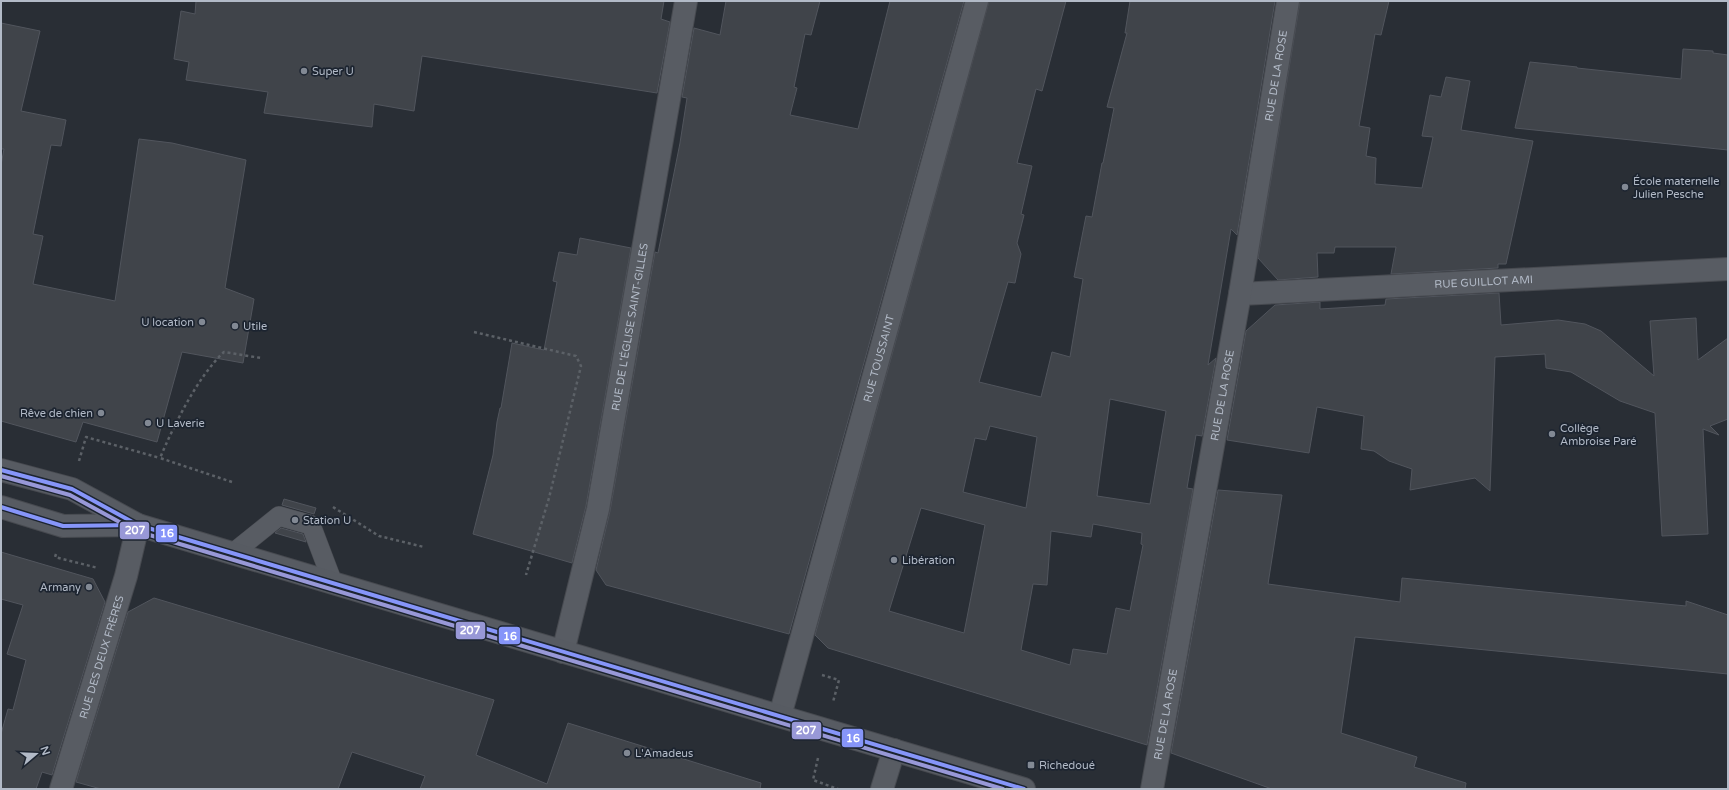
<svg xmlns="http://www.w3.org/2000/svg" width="1729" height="790" font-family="'Varela Round',sans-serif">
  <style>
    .building { fill: #40444a; stroke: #51555d; fill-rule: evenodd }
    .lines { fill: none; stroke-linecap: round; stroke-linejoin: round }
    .lane-casing { stroke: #474a50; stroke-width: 20 }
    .street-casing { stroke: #474a50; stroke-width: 24 }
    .secondary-casing { stroke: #474a50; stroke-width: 24 }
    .path { stroke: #5c6167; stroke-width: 2.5; stroke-dasharray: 3 3; stroke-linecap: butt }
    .lane { stroke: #585c63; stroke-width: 19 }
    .street { stroke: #585c63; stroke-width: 22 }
    .secondary { stroke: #575b62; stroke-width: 22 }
    .bus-1-casing { stroke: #1c2430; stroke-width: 7 }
    .bus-2-casing { stroke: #1c2430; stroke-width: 7 }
    .bus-1 { stroke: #8695f9; stroke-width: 4 }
    .bus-2 { stroke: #9898d7; stroke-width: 4 }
    .poi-dot { fill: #828994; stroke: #1c2430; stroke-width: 1.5 }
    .labels { text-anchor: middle; stroke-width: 3.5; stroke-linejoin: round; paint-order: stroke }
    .poi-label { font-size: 11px; fill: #b2bac7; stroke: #1c2430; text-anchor: start }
    .street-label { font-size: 11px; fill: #b2bac7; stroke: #1c2430 }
    .line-badge { stroke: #1c2430; stroke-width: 1.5 }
    .badge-label { font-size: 11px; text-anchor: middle; font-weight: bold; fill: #fff }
  </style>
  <rect width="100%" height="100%" fill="#292e35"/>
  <path class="building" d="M196 1H664L661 19 670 22 657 93 422 56 414 111 374 104 372 127 264 113 268 92 186 80 189 62 174 59 181 11 195 14Z
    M726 1H820L811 35 805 34 794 87 797 88 790 115 858 129 890 1H964L789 634 606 585 596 570 610 511 655 252 658 253 680 143 687 98 682 97 694 28 720 35Z
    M989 1H1066L1042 91 1036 89 1017 163 1032 166 1021 214 1024 215 1017 243 1021 254 1015 283 1008 282 979 382 1041 397 1052 352 1070 357 1083 279 1074 277 1086 216 1092 217 1102 163H1103L1114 108 1107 107 1127 33H1125L1130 1H1275L1237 235 1231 229 1208 365 1216 358 1202 436 1196 435 1187 488 1193 489 1147 745 828 648 815 635ZM1110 399 1166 411 1150 504 1097 496ZM990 426 1037 437 1026 508 963 492 975 438 986 440ZM921 508 985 525 964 633 889 611ZM1093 524 1142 533 1141 544 1143 545 1130 611 1116 608 1107 654 1073 649 1070 665 1021 650 1033 584 1047 585 1051 531 1091 537Z
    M1300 1H1389L1381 35 1375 34 1359 126 1370 128 1366 156 1376 158 1375 184 1422 188 1433 137 1422 136 1430 95 1441 97 1446 77 1470 81 1461 130 1533 141 1506 264H1498V268L1391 274 1396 247H1335L1334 253H1317L1318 277 1278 280 1258 258Z
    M1 23 40 31 21 111 66 120 61 146 51 145 33 234 43 236 33 284 115 301 139 139 172 143 246 160 225 288 254 299 243 363 182 352 157 442 83 422 76 442 1 421V165L4 149H1Z
    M1683 49 1713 51V53L1728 55V150L1515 128 1530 62 1577 67V68L1681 79Z
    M580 238 631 248 586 506 572 563 473 534 493 455 497 422 500 408H501L512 343 544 350 557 282 553 281 559 252 577 255Z
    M1499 293 1501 325 1558 320 1585 324 1601 331 1654 376 1650 321 1696 318 1698 360 1728 338V419L1710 426 1719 435 1703 429 1708 534 1662 536 1655 413 1620 401 1571 372 1546 368 1545 354 1495 357 1490 491 1475 478 1410 490 1412 469 1389 461 1374 451 1361 449 1364 416 1317 407 1309 453 1227 440 1246 331 1275 305 1320 302V309L1385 305 1386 299Z
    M1218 490 1282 495 1268 584 1400 602 1402 578 1686 606V601L1728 615V674L1355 637 1341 733 1417 757 1414 767 1466 783 1465 789H1272L1171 753Z
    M284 499 316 508 314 514 282 505Z
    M281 528 303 534 306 542 275 533Z
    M1 552 93 579 105 602 52 775 42 772 36 789H1V734L8 709 13 710 26 660 7 654 23 605 1 599Z
    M154 598 494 700 476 755 547 784 568 723 761 783 760 789H420L425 776 352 752 338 789H101L76 782 128 612Z"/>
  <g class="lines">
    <g class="lane-casing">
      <path id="lane" d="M233 553 279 516 311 525 333 583"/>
    </g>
    <g class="street-casing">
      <g id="street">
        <path id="s1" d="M1240 294 1728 269"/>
        <path id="s2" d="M563 652 598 509 686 1"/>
        <path id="s3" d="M780 716 977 1"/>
        <path id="s4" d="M61 789 126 576 138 525"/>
        <path d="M882 789 894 750"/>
        <path id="s5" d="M1152 789 1240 294 1288 1"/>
      </g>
    </g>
    <g class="secondary-casing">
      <path id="secondary" d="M1 470 72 489 138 525 1024 789
        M1 507 63 526 137 525"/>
    </g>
    <path class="path" d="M474 332 576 356 581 366 549 498 526 575
      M79 461 86 437 160 458
      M232 482 160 458C174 425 198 376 224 352L261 358
      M333 507 379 536 424 547
      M56 554 55 557 98 568
      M822 675 839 680 833 702
      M818 758 813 780 838 789"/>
    <use href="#lane" class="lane"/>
    <use href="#street" class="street"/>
    <use href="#secondary" class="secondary"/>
    <g class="bus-1-casing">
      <path id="bus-1" d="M1 470 72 489 138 525 1024 789
        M1 507 63 526 136 525"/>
    </g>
    <g class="bus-2-casing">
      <path id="bus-2" d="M1 476 70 495 136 531 1003 789"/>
    </g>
    <use href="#bus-1" class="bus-1"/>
    <use href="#bus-2" class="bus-2"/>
  </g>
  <g class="poi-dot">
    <circle cx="304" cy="71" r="4"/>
    <circle cx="1625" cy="187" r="4"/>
    <circle cx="202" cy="322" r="4"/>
    <circle cx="235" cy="326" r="4"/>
    <circle cx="101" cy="413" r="4"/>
    <circle cx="148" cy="423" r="4"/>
    <circle cx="1552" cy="434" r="4"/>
    <circle cx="295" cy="520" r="4"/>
    <circle cx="894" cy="560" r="4"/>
    <circle cx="89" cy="587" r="4"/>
    <circle cx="627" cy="753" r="4"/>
    <rect x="1027" y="761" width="8" height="8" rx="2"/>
  </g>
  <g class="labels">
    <g class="poi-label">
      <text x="312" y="75">Super U</text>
      <text x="1633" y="185">École maternelle<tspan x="1633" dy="13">Julien Pesche</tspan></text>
      <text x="194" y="326" text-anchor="end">U location</text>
      <text x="243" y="330">Utile</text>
      <text x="93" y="417" text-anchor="end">Rêve de chien</text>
      <text x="156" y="427">U Laverie</text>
      <text x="1560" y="432">Collège<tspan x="1560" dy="13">Ambroise Paré</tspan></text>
      <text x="303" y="524">Station U</text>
      <text x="902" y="564">Libération</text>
      <text x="81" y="591" text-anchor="end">Armany</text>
      <text x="635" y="757">L'Amadeus</text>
      <text x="1039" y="769">Richedoué</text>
    </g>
    <g class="street-label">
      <text dy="4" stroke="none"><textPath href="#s5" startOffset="724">RUE DE LA ROSE</textPath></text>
      <text dy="4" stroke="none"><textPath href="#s1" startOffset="244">RUE GUILLOT AMI</textPath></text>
      <text dy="4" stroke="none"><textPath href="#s2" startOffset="332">RUE DE L'ÉGLISE SAINT-GILLES</textPath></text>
      <text dy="4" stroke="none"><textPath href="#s3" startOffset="371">RUE TOUSSAINT</textPath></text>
      <text dy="4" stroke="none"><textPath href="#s5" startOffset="400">RUE DE LA ROSE</textPath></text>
      <text dy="4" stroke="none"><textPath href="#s4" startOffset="138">RUE DES DEUX FRÈRES</textPath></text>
      <text dy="4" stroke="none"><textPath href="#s5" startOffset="76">RUE DE LA ROSE</textPath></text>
    </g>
  </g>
  <g class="line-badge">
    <rect x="119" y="521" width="31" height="19" rx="4" fill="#9898d7"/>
    <rect x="155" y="524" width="23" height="19" rx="4" fill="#8695f9"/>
    <rect x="455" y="621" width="31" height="19" rx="4" fill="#9898d7"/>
    <rect x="498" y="626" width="23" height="19" rx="4" fill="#8695f9"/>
    <rect x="791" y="721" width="31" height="19" rx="4" fill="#9898d7"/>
    <rect x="841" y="728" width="23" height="20" rx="4" fill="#8695f9"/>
  </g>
  <g class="badge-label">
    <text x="135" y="534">207</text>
    <text x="167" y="537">16</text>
    <text x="470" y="634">207</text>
    <text x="510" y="640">16</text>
    <text x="806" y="734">207</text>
    <text x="853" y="742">16</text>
  </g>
  <rect width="1729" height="790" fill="none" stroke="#b2bac7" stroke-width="4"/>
  <g transform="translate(36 754) rotate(71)" stroke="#1c2430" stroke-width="3" paint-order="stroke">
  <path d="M0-3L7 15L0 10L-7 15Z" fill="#b2bac7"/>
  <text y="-6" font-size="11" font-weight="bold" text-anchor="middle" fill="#b2bac7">N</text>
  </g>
</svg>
